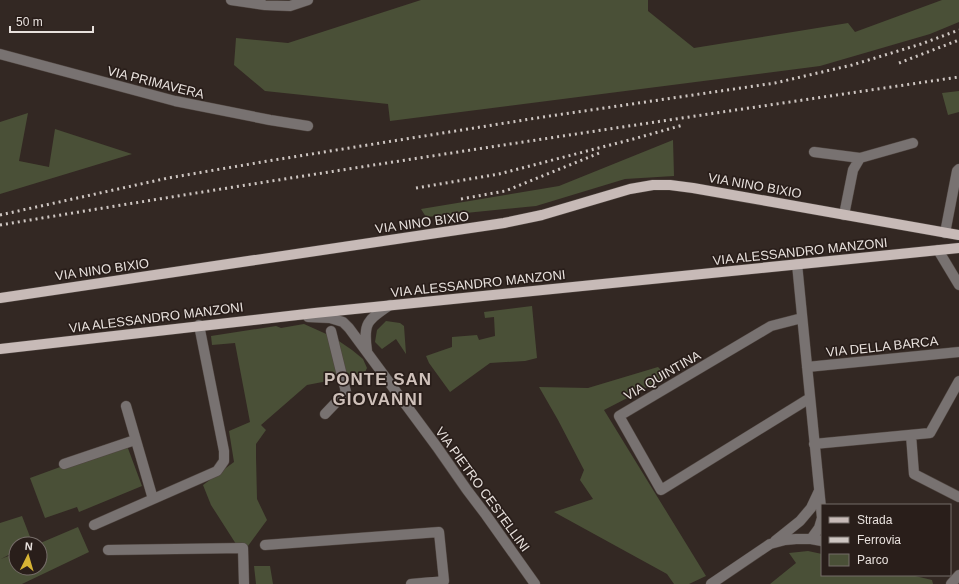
<svg xmlns="http://www.w3.org/2000/svg" width="959" height="584" font-family="Arial,sans-serif">
  <style>
    .green { fill: #4a5037 }
    .lines { fill: none; stroke-linecap: round; stroke-linejoin: round }
    .minor-casing { stroke: #504641; stroke-width: 11 }
    .major-casing { stroke: #504641; stroke-width: 11 }
    .minor { stroke: #787271; stroke-width: 10 }
    .major { stroke: #c7bab7; stroke-width: 10 }
    .rail { stroke: #cec6c2; stroke-width: 3; stroke-dasharray: 2 4; stroke-linecap: butt }
    .labels { text-anchor: middle; stroke-width: 3.5; stroke-linejoin: round; paint-order: stroke }
    .street-label { font-size: 13px; fill: #e8e1dd; stroke: #291e1a }
    .district-label { font-size: 17px; font-weight: bold; letter-spacing: 1px; fill: #cfc1ba; stroke: #291e1a }
  </style>
  <rect width="100%" height="100%" fill="#332823"/>
  <path class="green" d="M421 0H648V11L694 48 848 23 855 32 942 0H959V22L930 34 820 66 390 121 388 104 265 91 234 65 236 38 288 43Z
    M959 91V112L948 115 942 93Z
    M28 113 19 161 49 167 55 129 132 154 0 194V122Z
    M673 140 674 176 625 179 536 206 426 217 421 209 559 186Z
    M532 306 537 358 525 361 490 363 450 392 429 363 426 356 452 347V337L477 335 479 340 495 336 494 317 485 318 484 312Z
    M386 321 400 323 404 326 406 354 396 339 382 349 375 342 377 330Z
    M304 324 333 337 352 350 363 359 367 368 364 374 307 385 261 425 266 430 256 444V457L257 499 267 520 248 546 236 544 211 505 203 485 234 462 229 431 250 422 235 343 212 345 211 336 276 326 281 328Z
    M658 367 668 377 604 410 706 576 689 584H674L667 574 554 512 593 499 580 480 584 470 558 420 539 387 588 388Z
    M126 443 142 486 79 512 77 507 45 518 30 478Z
    M22 516 32 542 29 544H16V551L1 559 16 553V568H40V544H38L78 527 89 552 22 584H0V523Z
    M808 551 822 554V575H911L932 580 933 584H770L796 563 789 553Z
    M254 566H270L273 584H256Z"/>
  <g class="lines">
    <g class="minor-casing">
      <path id="minor" d="M231 0 265 5 290 6 308 0
        M0 54 175 101 270 120 308 126
        M814 152 860 158 913 143
        M844 215 853 170 860 158
        M945 233 957 171 959 169
        M938 250 959 285
        M797 264 822 518
        M308 317 330 318 343 322 349 328 437 447 467 490 486 515 535 584
        M802 318 771 326 619 416 661 490 810 398
        M367 351C363 323 367 320 390 305
        M807 367 959 352
        M126 406 153 499
        M325 414 346 392 331 331
        M911 435 914 474 959 497
        M814 444 930 433 959 381
        M64 464 135 440
        M94 525 217 471 224 461V451L199 325
        M811 539 819 528 822 518
        M775 541 800 521 811 508 819 491
        M265 545 439 532 444 581 411 584
        M108 550 243 548 244 584
        M711 584 770 544 785 540 796 539H811L822 541
        M951 584 959 575"/>
    </g>
    <g class="major-casing">
      <path id="major" d="M0 298 504 223 542 215 630 189 653 185H670L693 188 959 235
        M0 349 315 313 959 248"/>
    </g>
    <use href="#minor" class="minor"/>
    <use href="#major" class="major"/>
    <path class="rail" d="M899 63 959 40
      M416 188 499 174 637 138 683 125
      M461 199 505 191 602 152
      M0 215 168 178 274 160 543 117 775 83 852 65 921 44 959 30
      M0 225C319 172 639 124 959 77"/>
  </g>
  <g class="labels">
    <g class="street-label">
      <text transform="translate(156 82) rotate(14)" y="5">VIA PRIMAVERA</text>
      <text transform="translate(755 185) rotate(10)" y="5">VIA NINO BIXIO</text>
      <text transform="translate(422 222) rotate(-8)" y="5">VIA NINO BIXIO</text>
      <text transform="translate(800 251) rotate(-6)" y="5">VIA ALESSANDRO MANZONI</text>
      <text transform="translate(102 269) rotate(-8)" y="5">VIA NINO BIXIO</text>
      <text transform="translate(478 283) rotate(-6)" y="5">VIA ALESSANDRO MANZONI</text>
      <text transform="translate(156 317) rotate(-7)" y="5">VIA ALESSANDRO MANZONI</text>
      <text transform="translate(882 346) rotate(-6)" y="5">VIA DELLA BARCA</text>
      <text transform="translate(662 375) rotate(-30)" y="5">VIA QUINTINA</text>
      <text transform="translate(483 489) rotate(54)" y="5">VIA PIETRO CESTELLINI</text>
    </g>
    <g class="district-label">
      <text x="378" y="385">PONTE SAN<tspan x="378" dy="20">GIOVANNI</tspan></text>
    </g>
  </g>
  <rect x="821" y="504" width="130" height="72" fill="#291e1a" stroke="#756c68"/>
  <rect x="829" y="517" width="20" height="6" fill="#c7bab7" stroke="#756c68"/>
  <text x="857" y="524" font-size="12" fill="#e8e1dd">Strada</text>
  <rect x="829" y="537" width="20" height="6" fill="#cec6c2" stroke="#756c68"/>
  <text x="857" y="544" font-size="12" fill="#e8e1dd">Ferrovia</text>
  <rect x="829" y="554" width="20" height="12" fill="#4a5037" stroke="#756c68"/>
  <text x="857" y="564" font-size="12" fill="#e8e1dd">Parco</text>
  <g transform="translate(28 556) rotate(5)"><circle r="19" fill="#291e1a" stroke="#756c68"/>
  <path d="M0-3L7 15L0 10L-7 15Z" fill="#d7b434"/>
  <text y="-6" font-size="11" font-weight="bold" text-anchor="middle" fill="#e8e1dd">N</text>
  </g>
  <path d="M10 26v6h83v-6" fill="none" stroke="#e8e1dd" stroke-width="2"/>
  <text x="16" y="26" font-size="12" fill="#e8e1dd" stroke="#291e1a" stroke-width="3" paint-order="stroke">50 m</text>
</svg>
